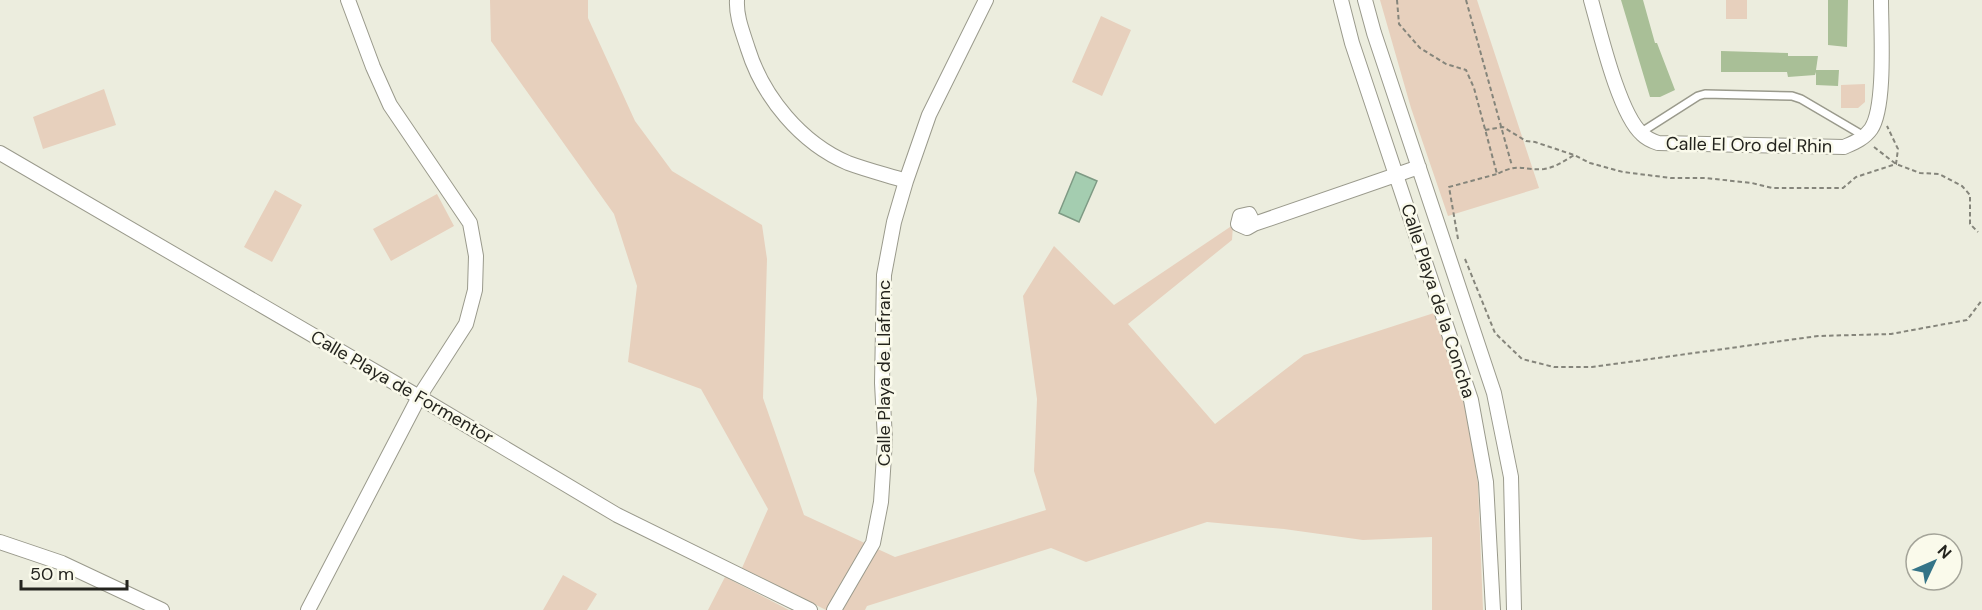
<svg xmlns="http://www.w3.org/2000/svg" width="1982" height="610" font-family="'DM Sans',sans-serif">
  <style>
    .green { fill: #e7d0bd }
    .water { fill: #a4cdb0; stroke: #7e9a84; stroke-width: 1.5 }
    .building { fill: #a9bf97 }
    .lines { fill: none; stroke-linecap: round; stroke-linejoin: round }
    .service-casing { stroke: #9a9a8c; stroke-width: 10 }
    .minor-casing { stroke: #9a9a8c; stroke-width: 16 }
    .path { stroke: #85857b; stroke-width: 2; stroke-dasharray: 4.5 3; stroke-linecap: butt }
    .service { stroke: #fff; stroke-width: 7 }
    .minor { stroke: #fff; stroke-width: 14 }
    .labels { text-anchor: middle; stroke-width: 5; stroke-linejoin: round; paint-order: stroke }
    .street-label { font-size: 18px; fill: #24241e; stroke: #fafaeb }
  </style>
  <rect width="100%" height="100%" fill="#ecedde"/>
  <path class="green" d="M490 0H588V18L635 121 672 171 762 225 767 259 763 398 804 515 895 557 1046 510 1034 471 1037 399 1023 296 1054 246 1114 305 1233 225 1232 240 1128 324 1215 424 1304 355 1434 313 1467 412 1478 484 1483 610H1432V537L1363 540 1284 529 1207 522 1086 562 1051 548 867 606 865 610H826L742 568 768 509 701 389 628 362 637 286 614 214 491 41Z
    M1380 0H1477L1539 188 1448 216 1411 108Z
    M1726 0H1747V19H1726Z
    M1101 16 1131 30 1102 96 1072 82Z
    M1865 84V102L1858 108H1841V85Z
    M104 89 116 125 43 149 33 117Z
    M275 190 302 205 272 262 244 247Z
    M437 194 454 226 391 261 373 229Z
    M563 575 597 594 587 610H543Z
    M725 577 789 610H708Z"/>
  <path class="water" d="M1076 172 1097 181 1079 222 1059 213Z"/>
  <path class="building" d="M1621 0H1643L1655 43H1657L1675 90 1660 97H1650Z
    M1828 0H1848L1847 47 1828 45Z
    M1721 51 1788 53V56H1818L1816 70H1839L1838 86 1816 85V72L1815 75 1788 77 1787 72H1721Z"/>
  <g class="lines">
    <g class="service-casing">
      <path id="service" d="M1640 133 1698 96 1705 94 1792 96 1801 99 1864 136"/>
    </g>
    <g class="minor-casing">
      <path id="minor" d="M737 0C736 17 743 33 748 49 763 97 801 143 848 163 867 170 887 175 906 181
        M1341 0 1352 43 1471 400 1486 482 1493 610
        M1365 0 1374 33 1494 393 1511 477 1514 610
        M1591 0C1600 32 1619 114 1642 134 1647 139 1652 141 1658 143L1844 147C1853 143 1864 139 1871 129 1886 107 1881 30 1881 0
        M0 153 419 397 617 515 810 610
        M1249 214 1254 224 1247 228 1238 224 1240 216Z
        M1254 224 1419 167
        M0 542 62 563 162 610
        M308 610 419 397 466 324 475 290 476 256 470 223 390 105 373 67 348 0
        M834 610 873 543 881 502 885 440 882 383 884 275 894 222 906 181 929 115 986 0"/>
    </g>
    <path class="path" d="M1397 0 1399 24 1420 48 1446 64 1466 70 1474 88 1497 174C1521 162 1522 171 1544 169 1556 167 1564 161 1574 155
      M1466 0 1512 166
      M1485 130 1503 127 1526 141 1535 142 1574 155 1590 163 1623 172 1671 178H1705L1752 183 1772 188H1843L1856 177 1896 164 1898 149 1887 126
      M1874 147 1896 164 1920 173 1939 174 1962 186 1970 195V224L1978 232
      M1458 239 1449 187 1497 174
      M1465 259 1495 333 1522 359 1554 367H1592L1818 336 1891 334 1967 320 1982 300"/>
    <use href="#service" class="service"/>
    <use href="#minor" class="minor"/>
  </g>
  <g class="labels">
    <g class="street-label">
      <text transform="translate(1749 145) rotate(1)" y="6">Calle El Oro del Rhin</text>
      <text transform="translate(1438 301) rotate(72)" y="6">Calle Playa de la Concha</text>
      <text transform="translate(884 373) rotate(-90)" y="6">Calle Playa de Llafranc</text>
      <text transform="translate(402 387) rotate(30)" y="6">Calle Playa de Formentor</text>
    </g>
  </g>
  <g transform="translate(1934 562) rotate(46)"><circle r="28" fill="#fafaeb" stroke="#a4a499" stroke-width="1.5"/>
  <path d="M0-4.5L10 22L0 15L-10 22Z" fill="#347488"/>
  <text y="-9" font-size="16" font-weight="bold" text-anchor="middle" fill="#24241e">N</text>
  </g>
  <path d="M21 580v9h106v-9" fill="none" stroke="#24241e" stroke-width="3"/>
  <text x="30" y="580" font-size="18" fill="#24241e" stroke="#fafaeb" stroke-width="4.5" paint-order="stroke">50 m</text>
</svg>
